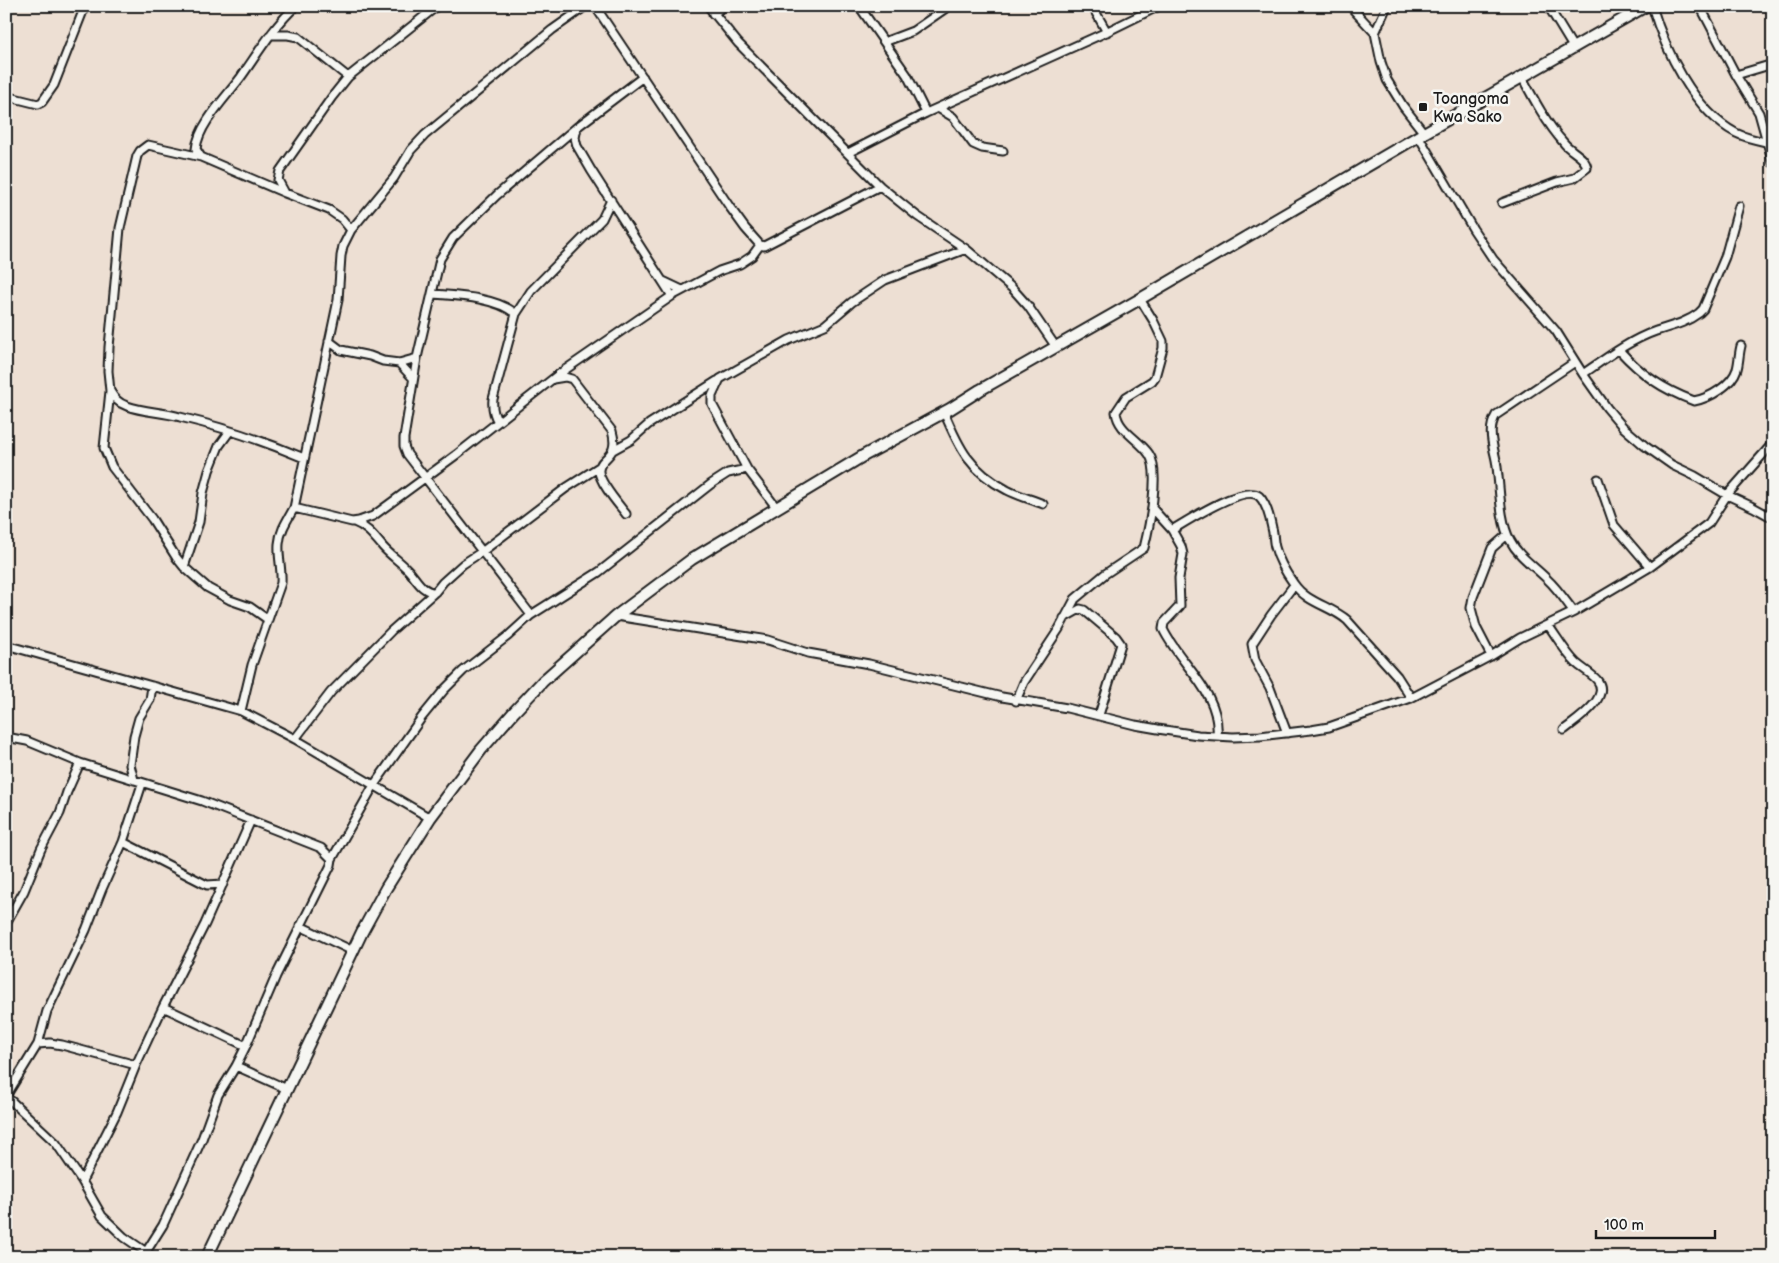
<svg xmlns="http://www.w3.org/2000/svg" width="1779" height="1263" font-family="'Balsamiq Sans',sans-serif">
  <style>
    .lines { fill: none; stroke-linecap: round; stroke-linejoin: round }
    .minor-casing { stroke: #1c1c1c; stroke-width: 11 }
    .secondary-casing { stroke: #1c1c1c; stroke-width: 14 }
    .minor { stroke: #f6f6f2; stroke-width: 7 }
    .secondary { stroke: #f6f6f2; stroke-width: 10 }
    .poi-dot { fill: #1c1c1c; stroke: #f6f6f2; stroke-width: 2 }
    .labels { text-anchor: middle; stroke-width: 5; stroke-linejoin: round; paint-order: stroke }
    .poi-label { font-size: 16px; fill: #1c1c1c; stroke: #f6f6f2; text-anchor: start }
  </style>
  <rect width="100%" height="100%" fill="#eddfd3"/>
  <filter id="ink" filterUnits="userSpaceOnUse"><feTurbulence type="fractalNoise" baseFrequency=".02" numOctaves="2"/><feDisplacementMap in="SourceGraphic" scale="10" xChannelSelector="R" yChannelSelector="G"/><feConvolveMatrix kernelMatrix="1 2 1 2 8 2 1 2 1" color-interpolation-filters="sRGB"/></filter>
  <g filter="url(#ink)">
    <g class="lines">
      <g class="minor-casing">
        <path id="minor" d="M595 6 729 206 745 228 760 245 764 246 880 186
          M708 6 738 43 880 186 917 216 966 249 1012 288 1028 306 1056 347
          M859 6 907 75 926 113
          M1092 6 1107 32
          M1350 6 1375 33 1381 62 1387 80 1403 106 1424 133
          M1548 6 1573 47
          M1652 6C1665 50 1694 111 1736 133 1746 138 1756 140 1766 142
          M1700 6 1736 75 1759 113 1773 163
          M713 14 724 6
          M1375 33 1387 6
          M270 35H288L298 37 348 77
          M884 42 913 31 949 6
          M1736 75 1773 64
          M643 77 577 127 575 138 577 146 591 170 672 296
          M6 96 38 104 42 102 54 85 85 6
          M938 108 953 117 973 144 982 148 1003 151
          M1419 137 1473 229 1493 259 1556 331 1583 374 1607 408 1623 427 1645 446 1672 465 1695 476 1727 495 1753 507 1773 518
          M848 153 926 113 1102 34 1159 6
          M201 157 148 145 140 151 137 156 120 228 109 347 108 371 110 391 104 448 112 467 152 519 176 557 184 567 208 588 230 600 250 607 267 619
          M285 193 201 157 196 149C198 125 227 96 241 77 258 53 274 26 296 6
          M1502 203 1557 182 1574 178 1587 168C1585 156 1571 152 1564 143 1547 124 1534 100 1522 77
          M351 230 394 178 411 150 425 135 552 30 586 6
          M663 281 682 290
          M432 294C457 296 496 297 516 314
          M329 341 341 350 370 356 383 361 399 363 417 358 440 259 453 238 497 195 577 127
          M1619 350C1642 375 1662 389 1694 401 1710 398 1732 385 1737 369 1739 362 1739 353 1741 346
          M417 358 404 438V446L407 454 531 615
          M399 363 413 378
          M1583 374C1606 358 1630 340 1656 331 1671 326 1686 323 1699 313L1703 309 1725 257 1739 206
          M553 379 565 377 572 379 612 431C620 458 600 456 599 470 598 481 619 505 626 514
          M110 391C114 398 118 403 127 406 143 412 163 412 180 417 222 427 264 441 304 458
          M944 412C959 448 970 471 1007 490 1018 496 1031 499 1043 504
          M498 422C493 414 492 408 493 399L516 314 531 291 602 219 611 200
          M613 450 631 440 649 424 717 381
          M1598 479 1614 525 1650 567
          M776 507 747 469 712 404V396L720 379 789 340 825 325 852 302 885 280 966 249
          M294 508 352 522 359 521 373 516 456 455 559 374 672 296 719 271 740 264 752 256 760 245
          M1152 508 1172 530 1181 546 1183 554 1179 578 1180 606 1164 623 1163 629C1180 665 1221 692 1217 736
          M354 522C369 528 374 537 383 547 391 556 401 562 409 571 417 580 422 592 435 592L443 582 463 564 483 551 566 488 599 467
          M1172 530C1187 521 1244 484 1259 496 1266 503 1270 518 1272 528 1274 534 1273 541 1275 547 1278 559 1286 573 1294 584 1307 603 1331 606 1347 620L1397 676 1411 698
          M184 567 199 522 203 493 209 471 219 446 230 431
          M1574 612C1565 600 1557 588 1547 579 1534 566 1518 556 1510 540 1499 520 1500 483 1496 460 1493 445 1487 430 1496 415L1575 362
          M616 616 768 640 808 653 869 664 1002 697 1067 708 1135 725 1158 729 1198 735 1233 737 1260 736 1311 730 1329 727 1411 698 1491 656 1520 638 1574 612 1650 567 1709 523 1727 495 1773 443
          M1064 618 1080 609 1084 610 1116 637 1121 644 1099 715
          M1548 625C1557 637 1565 652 1576 663 1583 669 1592 674 1597 680 1612 698 1575 721 1564 730
          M6 645 241 711 295 739 430 818
          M1491 656 1476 627 1471 608 1473 597 1492 548 1507 535
          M1016 701 1024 682 1059 629 1075 599 1105 574 1144 548C1149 528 1161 471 1149 454 1139 439 1118 431 1116 412L1126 397 1152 381 1155 377 1163 348V341L1153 320 1140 299
          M241 711 252 665 281 583C282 570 278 556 279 544 280 530 288 519 294 508L338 300 341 256 343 246 351 230 342 219 329 210 285 193 278 180 280 171 332 97 348 77 437 6
          M1287 733 1270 688 1255 660 1252 644 1271 615 1294 585
          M6 737 27 741 80 763 202 801 321 848 332 859 331 865 276 976 246 1046 236 1066 218 1095 202 1139 163 1225 146 1252
          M295 739 331 692 391 631 435 592
          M134 780 130 765 134 736 139 718 150 700 152 686
          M142 784 123 842 102 889 86 930 47 1011 38 1044 6 1096 56 1143 82 1181 102 1216 124 1237 146 1252 150 1257
          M123 842 207 885 223 884
          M332 859 374 785 422 717 444 690 463 671 508 636 531 615 599 572 711 484 728 473 747 469
          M6 923 24 891 41 849 60 813 67 792 80 763
          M300 926 353 951
          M163 1007 246 1046
          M38 1044 50 1043 62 1045 136 1065
          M236 1066 287 1089
          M82 1181 117 1112 136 1065 163 1007 205 924 251 820"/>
      </g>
      <g class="secondary-casing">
        <path id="secondary" d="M207 1257 362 932 386 888 430 818 481 750 514 712 543 681 616 616 692 559 863 456 950 409 980 390 1140 299 1424 133 1646 6"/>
      </g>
      <use href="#minor" class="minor"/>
      <use href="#secondary" class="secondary"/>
    </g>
  </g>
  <rect class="poi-dot" x="1418" y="102" width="10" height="10" rx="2.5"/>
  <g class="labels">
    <g class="poi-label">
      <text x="1433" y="104">Toangoma<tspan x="1433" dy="18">Kwa Sako</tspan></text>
    </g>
  </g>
  <rect width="1779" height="1263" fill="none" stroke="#f6f6f2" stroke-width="25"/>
  <rect x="12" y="12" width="1754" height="1238" fill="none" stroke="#1c1c1c" stroke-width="2" filter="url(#ink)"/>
  <path d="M1596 1230v8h119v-8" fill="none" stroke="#1c1c1c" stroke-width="2.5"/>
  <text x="1604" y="1230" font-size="15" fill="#1c1c1c" stroke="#f6f6f2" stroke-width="4" paint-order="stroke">100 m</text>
</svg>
